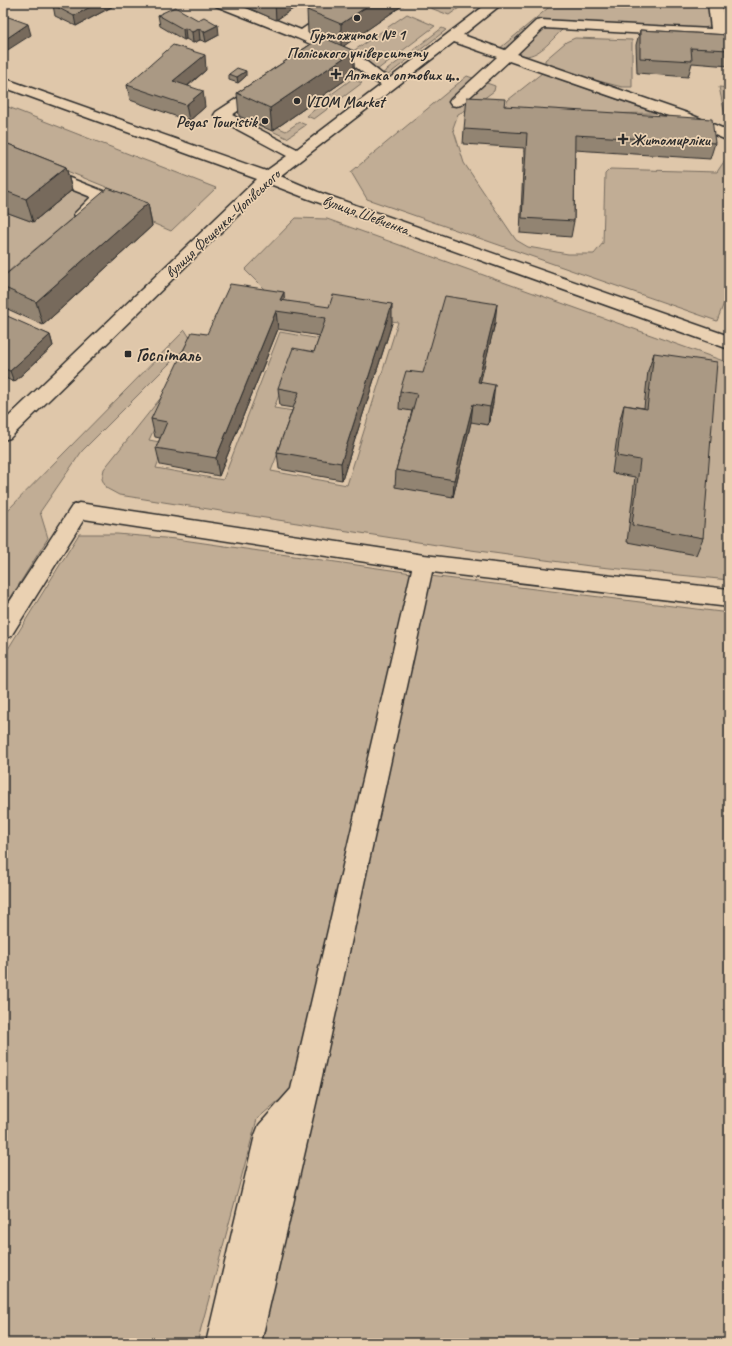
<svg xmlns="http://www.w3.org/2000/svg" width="732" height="1346" font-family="Caveat,sans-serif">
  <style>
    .green { fill: #c1ad95; stroke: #766c60 }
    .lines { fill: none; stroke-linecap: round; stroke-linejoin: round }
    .minor-casing { stroke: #2b2b2b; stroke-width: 3 }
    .minor { fill: #ead1b2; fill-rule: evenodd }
    .wall { fill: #928472; stroke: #2b2b2b }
    .shaded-wall { fill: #776b5c; stroke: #2b2b2b }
    .building { fill: #aa9984; stroke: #2b2b2b }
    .poi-dot { fill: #2b2b2b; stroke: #ead1b2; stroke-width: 1.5 }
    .labels { text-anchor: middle; stroke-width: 3.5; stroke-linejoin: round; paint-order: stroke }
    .far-poi-label { font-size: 16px; font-weight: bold; fill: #2b2b2b; stroke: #ead1b2; text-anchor: start }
    .far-street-label { font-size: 16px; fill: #2b2b2b; stroke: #ead1b2 }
    .poi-label { font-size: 19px; font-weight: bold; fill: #2b2b2b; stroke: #ead1b2; text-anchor: start }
  </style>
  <rect width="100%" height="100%" fill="#dfc7aa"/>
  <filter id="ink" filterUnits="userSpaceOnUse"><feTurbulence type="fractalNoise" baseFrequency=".025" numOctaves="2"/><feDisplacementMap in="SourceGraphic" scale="8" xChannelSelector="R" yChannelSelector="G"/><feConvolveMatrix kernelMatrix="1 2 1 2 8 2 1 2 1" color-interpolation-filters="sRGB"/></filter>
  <g filter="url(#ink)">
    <path class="green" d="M423 3H466L449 15 420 4Z
      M554 3H720L722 27H707L703 29 701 35 563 29C551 40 539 58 521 56 514 55 506 51 499 49Z
      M407 14 435 26 377 70 346 56Z
      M442 28 446 30 388 75 383 73Z
      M575 38 632 40V87H622L548 68 545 65V60L566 42Z
      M542 73 656 113 509 115 504 109 508 100Z
      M467 76 495 86 494 91 472 107 458 114 453 128 464 163 516 240 528 247 568 254H594L603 243 605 174 610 169 717 172 729 154V290L717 321 367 199 351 172Z
      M352 79 362 83 314 119 307 116 320 105 318 104Z
      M719 87 729 88V121L726 120Z
      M3 105 216 188 171 231 115 207 116 191 3 145Z
      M299 122 306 125 287 138 272 131 277 127 286 131Z
      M72 190 96 198 3 276V211L33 222Z
      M296 218 327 219 729 363V580L590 566 456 548 119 495 106 488 102 479 104 469 179 375 149 440 165 443 156 468 223 480 280 332 320 339 311 366 291 364 274 408 294 411 271 471 347 485 398 322 307 308 270 295 245 270Z
      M185 330 190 338 183 350 82 451 40 512 48 538 3 610V515Z
      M79 534H117L176 539 412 573 298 1091 277 1102 257 1119 197 1343H3V657Z
      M430 576 729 613V1343H262Z"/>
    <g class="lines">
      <g class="minor-casing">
        <path id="minor" d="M214 3H233L301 30 340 3H356L312 34 357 54 382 74 390 78 488 3H503L463 35 505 50 536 21 541 20 711 29 708 3H722L725 34 723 37 718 38 544 28 517 54 687 113 729 131V141L677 119 509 61 461 105 456 106 451 105 449 102 451 99 497 57 454 42 280 176 318 192 729 336V349L306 198 270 184 10 438 3 440V422L257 179 3 87V78L266 171 287 156 216 118 214 115 216 112 245 93 250 92 255 93 257 96 255 99 232 115 297 149 381 85 372 80 347 60 297 38 216 6Z
          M3 152 108 193 110 196C103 206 89 221 76 218L74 214 91 197 3 162Z
          M79 503 424 555 729 589V607L432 572 317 1099 261 1343H206L255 1135 259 1125 291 1089 412 569 84 519 11 636 3 639V612L72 506Z"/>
      </g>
      <use href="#minor" class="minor"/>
    </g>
    <path class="wall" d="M57 3H119L76 26 55 16 53 5Z
      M237 3H302L276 20Z
      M406 3 343 46 354 51V74L272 131 239 116 237 93 320 38 308 33 307 10Z
      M158 15 219 35 206 42 200 40 193 43 186 39 184 40 160 26Z
      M640 30 729 35V66L692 63 688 77 637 73 636 45Z
      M206 70 188 86 205 107 189 121 130 100 127 85Z
      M229 74 246 76 238 83 229 80Z
      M504 106 715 143 710 159 575 150 574 221 571 237 520 233 524 148 463 144 464 129Z
      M3 142 66 167 72 190 33 222 3 211Z
      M148 203 152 226 43 325 3 307V277Z
      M284 301 392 323 342 480 279 469 277 452 293 408 280 406 278 388 314 352 320 336 278 329 219 476 160 465 156 448 160 438 155 437 151 419 207 334Z
      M3 316 50 335 53 346 14 382 3 377Z
      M495 323 480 382 493 403 488 425 471 422 453 497 395 487 396 470 412 411 399 409 400 391 423 373Z
      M654 353 703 538 696 555 627 542 635 477 612 473 619 423 624 405 644 408 648 371Z"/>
    <path class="shaded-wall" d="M97 3H119L76 26 74 16Z
      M275 3H302L276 20Z
      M372 3H406L341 48V24Z
      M28 24 31 35 3 53V41Z
      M218 25 219 35 206 42 204 32Z
      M185 28 186 39 184 40 183 29Z
      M199 29 200 40 193 43 192 32Z
      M354 51V74L272 131 270 108Z
      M205 55 206 70 175 96 173 81Z
      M246 71V76L238 83 237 77Z
      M203 91 205 107 189 121 186 105Z
      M66 167 72 190 33 222 26 199Z
      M148 203 152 226 43 325 36 302Z
      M284 292 285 311 280 300Z
      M392 304V323L342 480 341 463Z
      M497 304 495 323 476 400 478 382Z
      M276 311 278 329 219 476 216 458Z
      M50 335 53 346 14 382 10 371Z
      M495 385 493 403 488 425 490 407Z
      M473 404 471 422 453 497 454 480Z"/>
    <path class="building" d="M57 3H97L74 16 53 5Z
      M318 3H372L341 24 307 10Z
      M175 7 198 20 204 17 218 25 204 32 199 29 192 32 185 28 183 29 158 15Z
      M3 15 28 24 3 41Z
      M640 30 729 35V50L691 48 692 61 640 58Z
      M322 37 354 51 270 108 237 93Z
      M173 45 205 55 173 81 203 91 186 105 127 85Z
      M237 68 246 71 237 77 229 74Z
      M467 97 505 99 504 106 712 119 715 143 575 135 574 221 522 218 527 133 464 129Z
      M3 142 66 167 26 199 3 190Z
      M108 188 148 203 36 302 3 287V277Z
      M230 284 284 292 280 300 329 307 333 295 392 304 341 463 277 452 299 392 278 388 293 348 314 352 326 318 276 311 216 458 156 448 167 422 151 419 192 332 207 334Z
      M445 296 497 304 478 382 495 385 490 407 473 404 454 480 396 470 417 394 400 391 406 371 423 373Z
      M5 315 50 335 10 371 3 368V316Z
      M654 353 717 362 703 538 632 525 640 460 617 456 624 405 647 409Z"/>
  </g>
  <g class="poi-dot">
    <circle cx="357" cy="18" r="4"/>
    <path d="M334 68h4v4h4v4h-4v4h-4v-4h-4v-4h4z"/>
    <circle cx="297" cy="101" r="4"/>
    <circle cx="265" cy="121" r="4"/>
    <path d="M621 133h4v4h4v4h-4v4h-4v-4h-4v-4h4z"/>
    <rect x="124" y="350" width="8" height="8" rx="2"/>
  </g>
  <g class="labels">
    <g class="far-poi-label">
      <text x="357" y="40" text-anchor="middle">Гуртожиток № 1<tspan x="357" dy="18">Поліського університету</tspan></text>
      <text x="344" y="80">Аптека оптових ц‥</text>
      <text x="305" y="107">VIOM Market</text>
      <text x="257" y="127" text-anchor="end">Pegas Touristik</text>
      <text x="631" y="145">Житомирліки</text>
    </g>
    <g class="far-street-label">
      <text transform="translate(366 214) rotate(20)" y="6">вулиця Шевченка</text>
      <text transform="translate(222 223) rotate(-43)" y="6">вулиця Фещенка-Чопівського</text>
    </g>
    <g class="poi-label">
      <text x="136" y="361">Госпіталь</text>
    </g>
  </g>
  <rect width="732" height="1346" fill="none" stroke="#ead1b2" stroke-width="16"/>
  <rect x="8" y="8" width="716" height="1330" fill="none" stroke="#2b2b2b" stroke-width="1.5" filter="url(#ink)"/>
</svg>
